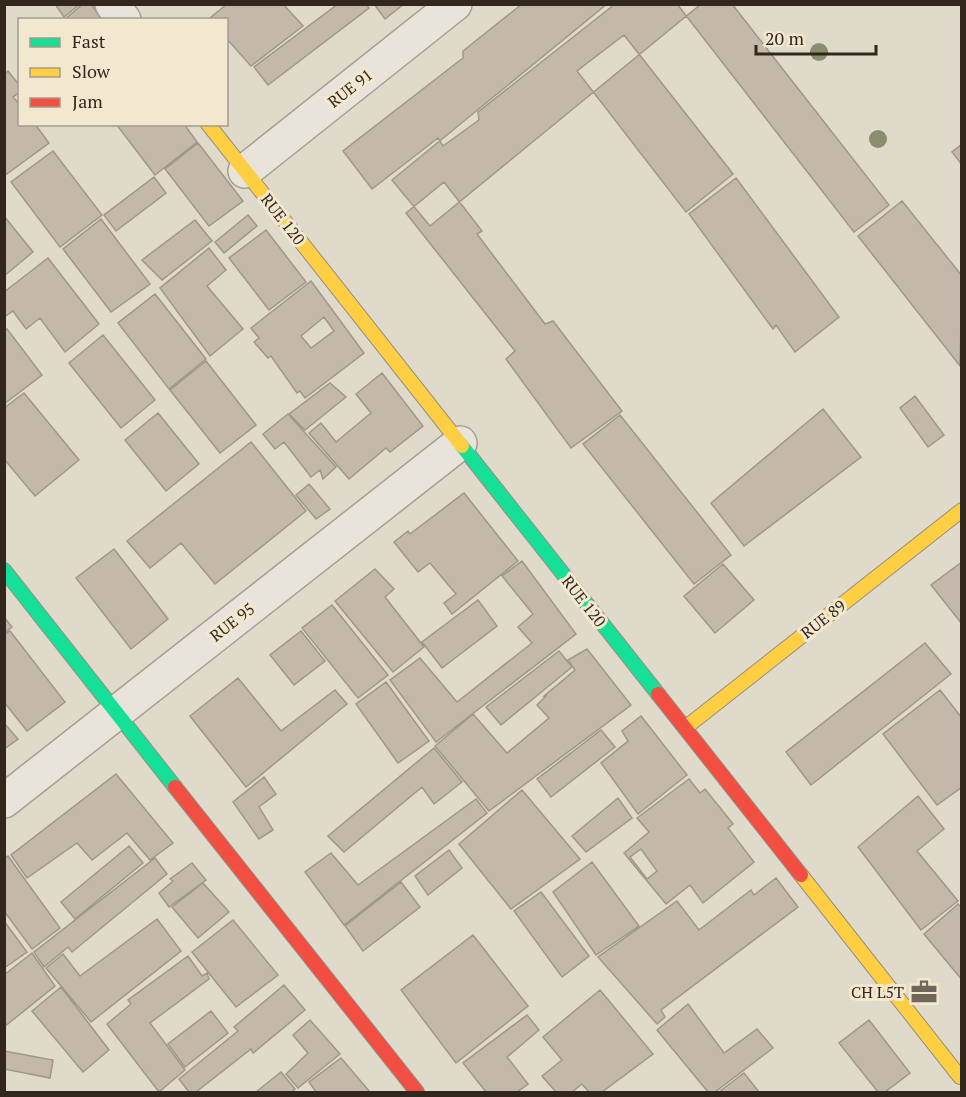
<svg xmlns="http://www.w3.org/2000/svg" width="966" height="1097" font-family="'PT Serif',serif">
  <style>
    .building { fill: #c4b8ab; stroke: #a0968a; stroke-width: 1.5; fill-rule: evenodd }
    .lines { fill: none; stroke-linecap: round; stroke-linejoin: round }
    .street-casing { stroke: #a59f93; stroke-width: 36 }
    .fast-casing { stroke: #958e84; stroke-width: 16 }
    .slow-casing { stroke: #958e84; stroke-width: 16 }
    .jam-casing { stroke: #958e84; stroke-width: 16 }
    .street { stroke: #e8e4db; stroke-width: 33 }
    .fast { stroke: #16e098; stroke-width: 14 }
    .slow { stroke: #ffcf43; stroke-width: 14 }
    .jam { stroke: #f24e42; stroke-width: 14 }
    .tree { fill: #8a8d6f }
    .labels { text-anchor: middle; stroke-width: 6; stroke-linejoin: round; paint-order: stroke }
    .street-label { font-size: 16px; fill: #33271d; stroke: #f2e8cf }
    .poi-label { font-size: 16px; fill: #33271d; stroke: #f2e8cf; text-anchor: end }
  </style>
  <rect width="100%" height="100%" fill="#e0daca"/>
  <path class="building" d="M55 4H80L64 17Z
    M83 4H91L102 20H64Z
    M227 4H283L303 26 251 66 226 38V20L210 18Z
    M338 4H366L369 8 268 85 254 67Z
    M374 4H404L385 19Z
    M522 4H615L478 112 479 120 443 146 438 138 372 189 343 151 463 58V51Z
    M607 4H701L430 226 392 180Z
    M677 4H732L889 205 854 232Z
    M624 35 733 174 686 212 577 71Z
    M8 71 20 86V92L13 97 20 105V124H35L49 143 4 176V74Z
    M116 124H184L197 142 155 175Z
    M198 143 243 201 209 226 165 169Z
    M962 144V165L952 152Z
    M53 151 102 215 60 247 11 182Z
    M154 177 166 193 116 231 104 215Z
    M736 178 839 317 795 352 776 325 773 329 689 214Z
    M444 182 482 231 477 234 545 324 553 321 622 411 571 448 506 359 515 351 406 213Z
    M902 201 962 276 960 366 858 236Z
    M248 215 257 226 224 253 215 242Z
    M4 216 33 252 4 276Z
    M101 219 150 284 111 312 63 249Z
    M195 220 212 241 162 280 142 260Z
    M266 230 306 282 269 310 229 258Z
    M209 248 226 270 207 286 243 329 210 356 160 288Z
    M48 258 99 324 65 352 40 318 26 329 13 311 4 317V292Z
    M311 281 364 353 305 398 300 391 297 393 271 356 268 358 254 342 259 338 251 328ZM324 317 334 331 311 348 301 336Z
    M155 294 206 359 169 389 118 323Z
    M7 329 42 375 4 404V330Z
    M103 335 155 400 121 428 69 363Z
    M206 361 256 425 220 453 170 390Z
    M382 373 423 426 390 452 386 448 349 479 309 433 321 423 336 442 371 413 356 394Z
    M330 383 346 397 305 430 289 414Z
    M24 393 79 460 35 496 4 459V408Z
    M915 396 944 435 928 447 900 408Z
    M823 409 861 457 744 546 711 503Z
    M158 413 199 464 166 491 125 440Z
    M288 414 336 467 323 479 320 470 311 477 284 442 275 449 263 434Z
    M620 415 731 555 694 584 583 444Z
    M251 442 306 511 215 584 181 543 150 568 127 541Z
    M309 484 330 509 316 519 296 495Z
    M464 493 518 561 452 614 444 603 456 594 430 563 418 572 394 542 408 531 410 534Z
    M114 549 168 619 131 649 76 578Z
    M522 561 576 634 436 742 390 680 420 658 457 702 532 643 518 627 533 614 502 576Z
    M962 562V624L931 585Z
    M723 564 754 600 715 633 684 596Z
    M375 569 394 589 385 597 424 647 393 672 335 601Z
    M478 600 497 626 442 668 422 642Z
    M332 605 388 675 358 698 302 628Z
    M4 617 12 627 4 633Z
    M10 631 65 702 27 731 4 702V635Z
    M301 631 325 661 294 685 270 655Z
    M925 643 951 674 811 785 786 752Z
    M587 649 631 705 489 811 435 746 473 714 507 753 549 718 537 705 546 696H544L575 670 568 660Z
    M559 651 572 667 501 725 486 707Z
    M238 678 281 731 335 690 347 704 246 787 190 716Z
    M386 682 429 741 398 763 356 704Z
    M940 690 962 718V787L937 805 883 734Z
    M641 716 687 775 638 814 601 763 628 741 622 731Z
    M4 723 18 739 4 749Z
    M601 730 615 747 551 797 537 779Z
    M434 748 462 782 434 804 422 787 344 852 328 836Z
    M116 774 173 843 150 860 127 833 92 860 77 843 27 878 11 855Z
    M264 777 276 794 259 807 273 830 259 839 233 802Z
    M689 779 700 793 705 789 733 824 728 828 754 862 703 903 690 885 666 904 624 853 649 832 637 818ZM641 849 657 871 647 879 630 857Z
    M522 790 580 859 511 909 459 844Z
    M918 796 944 829 917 851 958 901 921 930 858 847Z
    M618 798 632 818 586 852 572 836Z
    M476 799 487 813 344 925 305 872 331 853 358 885Z
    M129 846 143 863 75 919 61 902Z
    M449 850 462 868 428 895 415 876Z
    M8 856 60 928 32 949 4 911V859Z
    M155 858 167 874 72 952 68 947 44 967 34 952Z
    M592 862 639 926 596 955 553 892Z
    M192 863 206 880 169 907 159 893 173 881 170 879Z
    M776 878 798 907 661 1010 665 1017 657 1024 598 957 677 901 699 930 751 890 754 895Z
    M401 882 420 907 363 951 345 926Z
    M203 883 229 912 198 938 172 907Z
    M541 892 589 956 562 977 514 911Z
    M958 904 962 908V980L924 934Z
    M157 919 181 951 91 1022 46 968 63 954 80 976Z
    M233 920 278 975 236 1007 192 952Z
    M4 921 27 952 4 968Z
    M473 935 528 1006 456 1063 401 990Z
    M32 953 55 986 4 1027V975Z
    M188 956 202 976 207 973 209 979 150 1023 185 1070 159 1092 107 1024 131 1004 128 1000Z
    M284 985 305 1010 253 1053 251 1049 196 1092H189L179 1079 238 1031 234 1027Z
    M61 987 109 1050 83 1072 32 1011Z
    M600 990 653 1054 602 1092H589L582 1084 572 1092H556L542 1076 562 1060 543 1037Z
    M688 1004 724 1053 757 1029 773 1048 715 1092H708L657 1030Z
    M211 1011 228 1033 185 1067 168 1044Z
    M527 1015 539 1030 507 1057 528 1084 517 1092H486L463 1063Z
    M310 1020 340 1054 298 1088 286 1074 308 1053 293 1035Z
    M869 1020 910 1073 885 1092H878L839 1043Z
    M4 1051 53 1060 50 1078 4 1069Z
    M341 1058 370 1092H316L309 1082Z
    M281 1072 295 1089 292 1092H256Z
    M744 1073 759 1092H719Z"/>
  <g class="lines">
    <g class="street-casing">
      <path id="street" d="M112 4 124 20
        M245 171 455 4
        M4 801 460 443"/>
    </g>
    <g class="fast-casing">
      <path id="fast" d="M462 446 658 694
        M4 570 175 787"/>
    </g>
    <g class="slow-casing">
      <path id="slow" d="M208 124 462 446
        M685 728 962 510
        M801 875 960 1077"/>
    </g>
    <g class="jam-casing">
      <path id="jam" d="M658 694 801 875
        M175 787 417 1092"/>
    </g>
    <use href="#street" class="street"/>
    <use href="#fast" class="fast"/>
    <use href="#slow" class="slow"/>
    <use href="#jam" class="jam"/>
  </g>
  <g class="tree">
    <circle cx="819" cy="52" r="9"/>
    <circle cx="878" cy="139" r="9"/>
  </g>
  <defs>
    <g id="office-bare" transform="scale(2.07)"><path d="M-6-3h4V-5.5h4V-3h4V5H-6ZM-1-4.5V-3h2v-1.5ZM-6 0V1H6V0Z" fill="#70665a" stroke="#f2e8cf" stroke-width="2.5" paint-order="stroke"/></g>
  </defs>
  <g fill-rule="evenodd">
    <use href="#office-bare" x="924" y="992"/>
  </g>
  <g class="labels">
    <g class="street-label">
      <text transform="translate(350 88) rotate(-38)" y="6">RUE 91</text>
      <text transform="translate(283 219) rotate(52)" y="6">RUE 120</text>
      <text transform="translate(584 601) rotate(52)" y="6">RUE 120</text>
      <text transform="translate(823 619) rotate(-38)" y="6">RUE 89</text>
      <text transform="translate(232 622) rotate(-38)" y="6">RUE 95</text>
    </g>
    <g class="poi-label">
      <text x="904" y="998">CH L5T</text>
    </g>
  </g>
  <rect width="966" height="1097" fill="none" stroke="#33271d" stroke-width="12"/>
  <rect x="18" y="18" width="210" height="108" fill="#f2e8cf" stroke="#a69b88" stroke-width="1.5"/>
  <rect x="30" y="38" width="30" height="9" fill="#16e098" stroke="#a69b88" stroke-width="1.5"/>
  <text x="72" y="48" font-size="18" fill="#33271d">Fast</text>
  <rect x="30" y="68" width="30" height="9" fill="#ffcf43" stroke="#a69b88" stroke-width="1.5"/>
  <text x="72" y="78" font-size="18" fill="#33271d">Slow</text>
  <rect x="30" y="98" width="30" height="9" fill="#f24e42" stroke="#a69b88" stroke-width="1.5"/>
  <text x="72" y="108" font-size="18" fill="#33271d">Jam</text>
  <path d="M756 45v9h120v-9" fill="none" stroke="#33271d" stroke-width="3"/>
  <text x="765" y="45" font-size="18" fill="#33271d" stroke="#f2e8cf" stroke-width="4.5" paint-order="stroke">20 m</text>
</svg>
